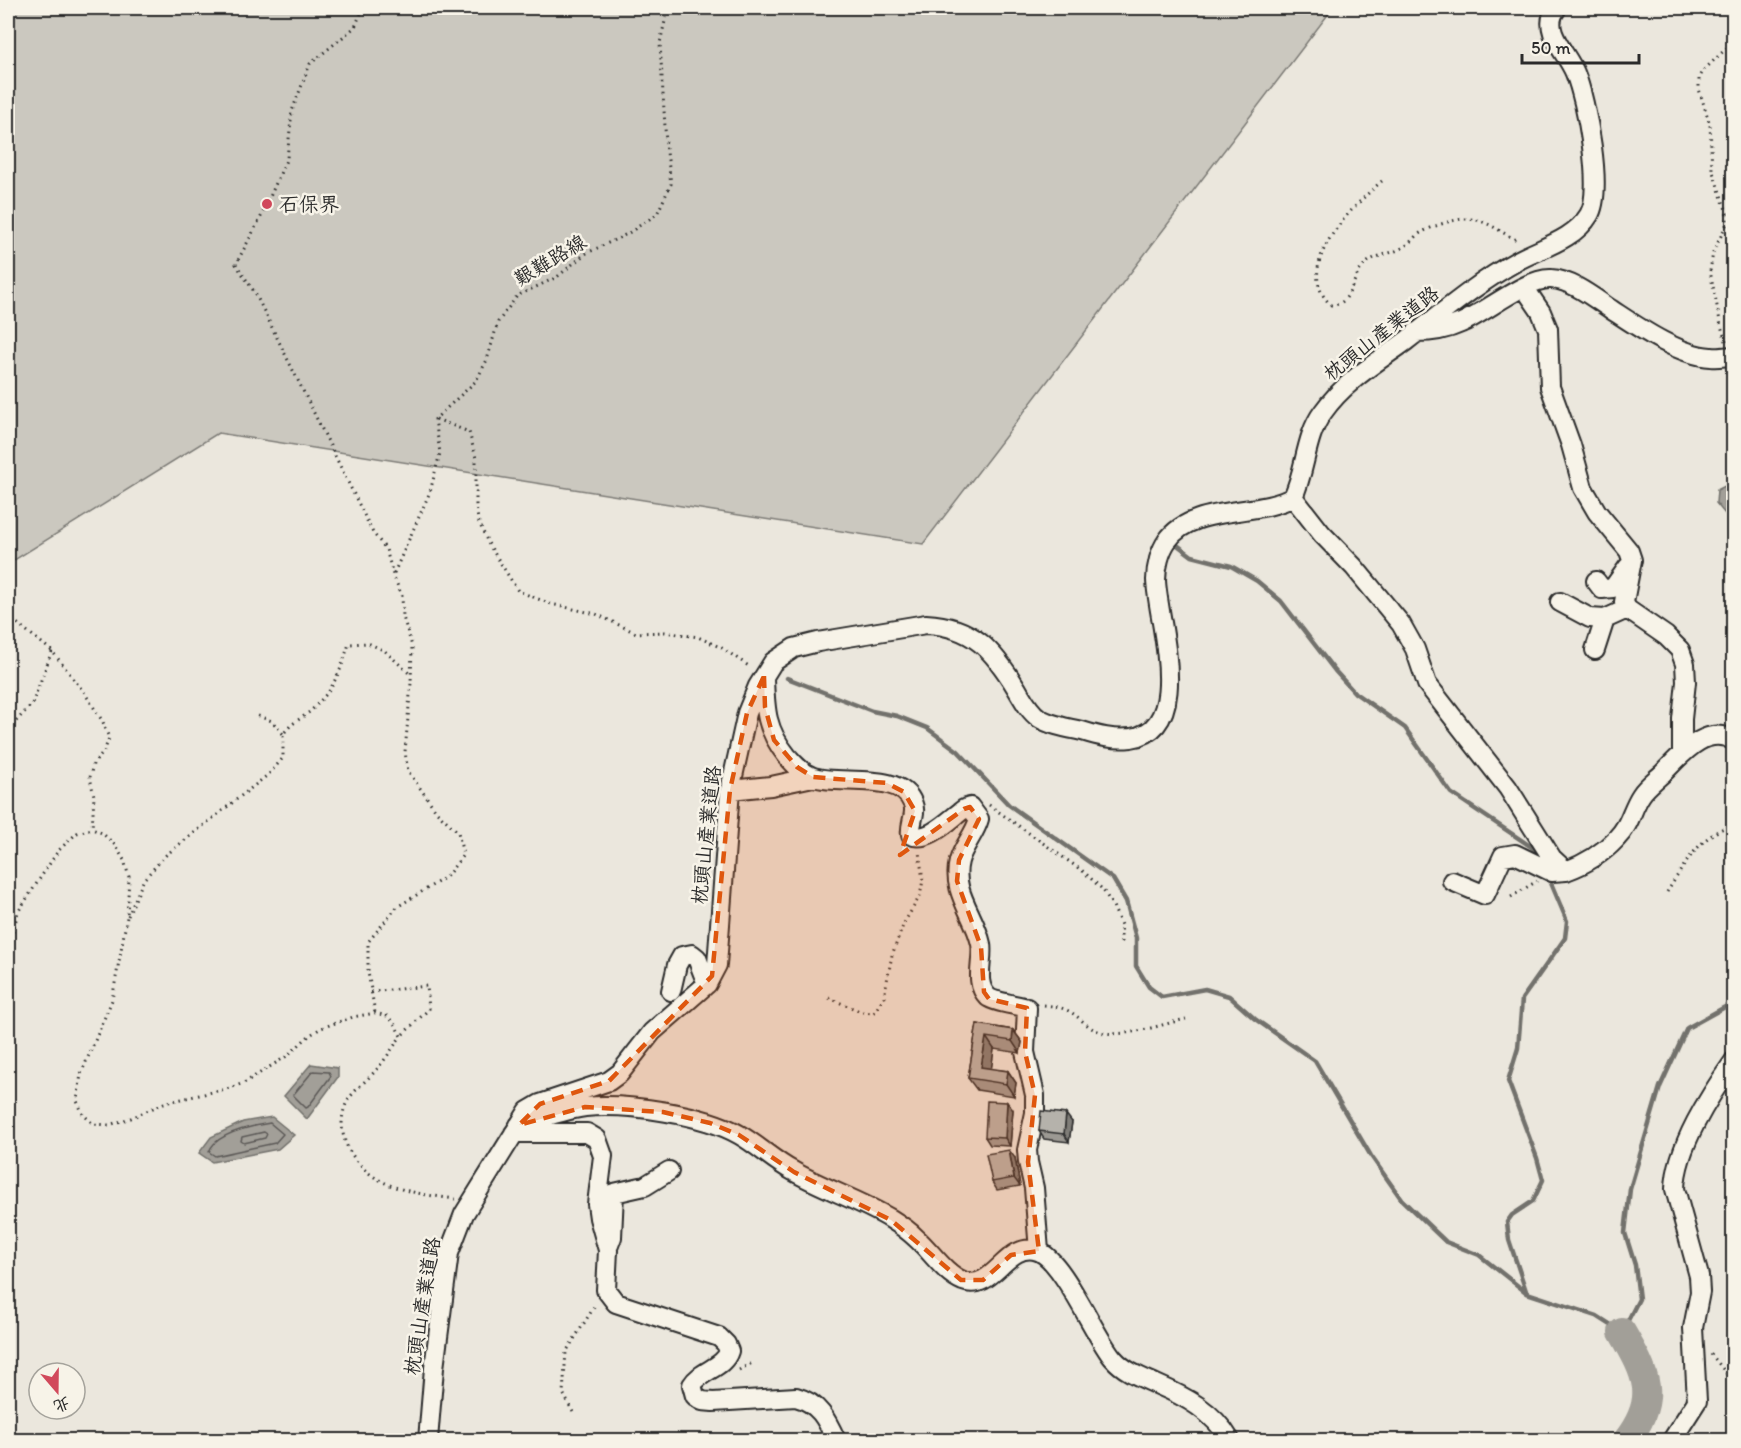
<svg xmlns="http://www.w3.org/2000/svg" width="1741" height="1448" font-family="Itim,'LXGW WenKai TC',sans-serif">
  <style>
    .green { fill: #cbc8bf; stroke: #7b7a75; stroke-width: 1.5 }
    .water { fill: #a29f98; stroke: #72716c; stroke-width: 1.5 }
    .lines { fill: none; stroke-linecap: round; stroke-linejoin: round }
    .shore { stroke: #5b5957; stroke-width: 1.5 }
    .stream { stroke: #72716c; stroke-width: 4.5 }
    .river { stroke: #a29f98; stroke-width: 28 }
    .minor-casing { stroke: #2b2b2b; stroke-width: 22 }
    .path { stroke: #2b2b2b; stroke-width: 3; stroke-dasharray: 1.5 4.5; stroke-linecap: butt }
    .minor { stroke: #f7f3e8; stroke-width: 18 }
    .wall { fill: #9c9993; stroke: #2b2b2b; stroke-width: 1.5 }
    .shaded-wall { fill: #7f7d78; stroke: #2b2b2b; stroke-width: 1.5 }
    .building { fill: #b5b2ab; stroke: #2b2b2b; stroke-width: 1.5 }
    .marked { fill: #df570e; fill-opacity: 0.2; stroke: #df570e; stroke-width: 4.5; stroke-dasharray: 12 8; stroke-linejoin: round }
    .poi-dot { fill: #d1495b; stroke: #f7f3e8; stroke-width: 2 }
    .labels { text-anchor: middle; stroke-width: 5; stroke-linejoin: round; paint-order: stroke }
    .poi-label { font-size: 20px; fill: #2b2b2b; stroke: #f7f3e8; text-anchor: start }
    .street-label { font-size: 20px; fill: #2b2b2b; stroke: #f7f3e8 }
  </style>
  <rect width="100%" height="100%" fill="#ebe7dd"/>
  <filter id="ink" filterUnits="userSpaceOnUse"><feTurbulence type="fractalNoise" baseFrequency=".0167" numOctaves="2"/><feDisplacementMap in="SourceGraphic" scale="12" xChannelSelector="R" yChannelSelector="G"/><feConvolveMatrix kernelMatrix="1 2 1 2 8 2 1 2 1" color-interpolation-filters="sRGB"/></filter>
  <g filter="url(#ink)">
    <path class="green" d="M8 8H1333L923 544 218 433 8 564Z"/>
    <path class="water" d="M1733 482V512L1725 514 1716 503 1717 490Z
      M311 1064 338 1068V1077L307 1119 284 1096Z
      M272 1117 294 1135 278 1149 212 1162 199 1153 211 1137 243 1122Z"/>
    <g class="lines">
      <path class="shore" d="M313 1071 329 1072 331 1076 308 1107 306 1108 293 1095Z
        M270 1123 283 1134 275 1143 215 1156 209 1152C215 1133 252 1126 270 1123Z
        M264 1132 267 1134 265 1138 244 1143 241 1141 242 1137Z"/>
      <path class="stream" d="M1176 544 1192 556 1231 566 1257 581 1281 601 1335 671 1355 693 1405 728 1451 793 1533 848 1537 857
        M787 678 872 711 897 716 927 728 958 751 1009 805 1113 879 1126 901 1136 938V966L1149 987 1162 997 1205 989 1229 996 1255 1019 1315 1061 1371 1156 1402 1200 1446 1242 1479 1255 1527 1293 1597 1316 1622 1332 1639 1299 1635 1265 1625 1233 1630 1189 1660 1087 1687 1028 1734 1002
        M1526 1291 1509 1240 1507 1222 1512 1215 1533 1201 1543 1180 1537 1158 1508 1081 1518 1048 1522 999 1565 938 1567 921 1551 883"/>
      <path class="river" d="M1622 1332C1647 1375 1659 1398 1627 1440"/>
      <g class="minor-casing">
        <path id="minor" d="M1524 287 1541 312 1548 329 1550 387 1571 445 1583 488 1597 512 1629 551 1632 560 1624 602 1627 609 1666 636 1680 650 1685 664 1686 682 1682 719V754
          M1416 332C1433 332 1446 330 1461 323 1485 313 1526 278 1551 279 1572 280 1594 298 1612 310 1638 327 1678 355 1711 357 1718 358 1726 356 1734 356
          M1293 497 1322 534 1354 567 1401 624 1415 649 1427 684 1508 788 1552 858 1566 871C1585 864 1602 854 1616 839 1631 824 1631 810 1641 795 1647 786 1657 779 1664 772 1681 755 1707 723 1734 741
          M1596 581 1602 589 1613 588 1628 567
          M1560 602 1590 618 1605 619 1627 609
          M1595 650 1605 619
          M764 678C765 710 766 730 787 756 794 764 801 772 811 776 836 787 901 769 913 804 917 814 909 824 911 835 928 843 950 819 964 809L970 807 979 819C975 834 963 846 959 861 951 892 975 915 981 944 984 960 973 983 988 997 994 1002 1018 1005 1027 1008L1025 1052 1035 1095V1113L1027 1150 1028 1162 1034 1188 1039 1251
          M730 790 771 786 813 777
          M1452 881 1485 895 1503 856 1515 854 1552 872 1566 871
          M671 991 677 965 682 956 692 954 697 958 707 984
          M519 1125C541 1118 563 1110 585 1107 627 1103 704 1114 740 1135 759 1146 774 1161 793 1171 824 1189 860 1200 891 1219 899 1224 909 1231 916 1238 931 1251 944 1273 963 1281 994 1293 1006 1240 1038 1251 1063 1260 1095 1337 1113 1358 1124 1371 1140 1377 1156 1384 1186 1397 1213 1411 1230 1440
          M514 1133H587L597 1139 603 1156 597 1204 599 1218 608 1250 606 1290 616 1303 719 1337 726 1344 729 1351C724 1368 701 1370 692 1385L695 1396 702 1401 713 1402 796 1397C819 1403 827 1420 836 1440
          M609 1245 612 1237 614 1193 645 1186 669 1171
          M428 1440 434 1368 449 1253 464 1214 528 1111 540 1104 609 1081 620 1073 652 1032 707 984 717 965 730 790 747 713 758 686 773 662 794 648 818 642 926 624C973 626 994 651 1017 689 1023 699 1029 711 1039 718 1050 725 1068 728 1082 731 1098 736 1113 740 1131 738 1195 728 1157 619 1156 580 1156 567 1160 551 1167 541 1192 504 1258 517 1293 497 1306 470 1305 436 1323 412 1344 382 1377 362 1406 341 1442 313 1477 283 1517 261 1540 248 1574 240 1589 215 1604 191 1586 100 1575 73 1569 59 1558 47 1553 33 1550 24 1551 15 1557 8
          M1672 1440 1697 1401 1693 1328 1700 1292 1699 1276 1675 1189C1676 1147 1710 1095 1734 1061"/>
      </g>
      <path class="path" d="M363 8 355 27 310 64 292 111 287 158 262 215 236 264 255 293 373 533 386 549 393 575 402 596 403 617 412 646 411 683 405 752 408 771 437 812 458 832 463 855 446 877 397 907 368 942V972L375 1013
        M1382 181C1353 206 1290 266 1331 305 1350 306 1351 282 1361 269 1372 254 1387 256 1402 248 1408 245 1411 241 1416 236 1426 228 1455 218 1468 219 1487 219 1502 234 1519 241
        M1726 341 1721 326 1710 271 1713 253 1727 223V213L1712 169 1710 125 1699 89V78L1705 69 1734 41
        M436 419 469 432 476 458V505L478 520 488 543 518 591 551 604 596 614 636 633 665 632 698 637 722 648 750 667
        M394 573 430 492 440 453 435 419 476 381 487 360 498 322 517 296 557 277 585 254 627 234 657 214 671 184 666 144 660 43 668 8
        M8 616 52 651 84 692 103 722 109 738 104 752 93 764 90 777 94 796 92 829
        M258 716 272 721 283 734
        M8 730 32 704 52 651
        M989 805 1084 872 1103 890 1113 906 1121 925V943
        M1667 892C1684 866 1701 832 1734 825
        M1511 897 1537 881
        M128 916 144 879 166 855 269 774 283 758V734L291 725 311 711 330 690 341 668 349 644 368 643 385 651 411 675
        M8 968 11 939 18 912 58 851 77 833 92 829 102 833 115 845 124 860 129 877 127 917 112 1000 81 1074 77 1101 83 1114 93 1124 109 1125 131 1118 164 1103 230 1088 244 1083 287 1056 310 1035 321 1028 353 1017 375 1013 387 1016 394 1023 401 1036C393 1047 386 1059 377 1069 368 1080 352 1091 346 1104 340 1118 341 1134 348 1148 370 1189 413 1193 455 1199
        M371 992 427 986 429 1009 401 1036
        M829 998 862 1012 874 1013 884 997 892 955 904 923 920 896 923 880 919 852
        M1044 1005C1055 1006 1066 1008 1075 1015 1082 1020 1089 1028 1098 1031 1120 1040 1162 1024 1186 1019
        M1711 1354 1730 1378 1734 1386
        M739 1370 752 1363
        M573 1412 563 1393 566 1352 596 1304"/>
      <use href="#minor" class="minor"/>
    </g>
    <path class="wall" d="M977 1024 1013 1030 1022 1042 1020 1053 994 1049 991 1069 1008 1071 1016 1083 1014 1096 977 1090 968 1078Z
      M1013 1110 1010 1146 990 1145 985 1137Z
      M1072 1122 1069 1142 1044 1139 1039 1131Z
      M1015 1158 1020 1186 997 1190 992 1182Z"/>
    <path class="shaded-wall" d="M1013 1030 1022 1042 1020 1053 1012 1041Z
      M986 1037 994 1049 990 1079 981 1067Z
      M1008 1071 1016 1083 1014 1096 1006 1084Z
      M1007 1102 1013 1110 1010 1146 1005 1138Z
      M1066 1114 1072 1122 1069 1142 1064 1134Z
      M1009 1150 1015 1158 1020 1186 1014 1178Z"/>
    <path class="building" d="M977 1024 1013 1030 1012 1041 986 1037 981 1067 1008 1071 1006 1084 968 1078Z
      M987 1101 1007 1102 1005 1138 985 1137Z
      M1041 1111 1066 1114 1064 1134 1039 1131Z
      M1009 1150 1014 1178 992 1182 986 1154Z"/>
  </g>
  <path class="marked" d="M764 676 765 707 774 740 797 767 813 777 887 783 904 792 915 811 900 855 964 809 970 807 979 819 959 860 957 881 981 947 984 992 989 999 1027 1008 1025 1052 1035 1095 1028 1162 1039 1251 1011 1255 983 1280H961L891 1220 794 1172 739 1135 710 1123 663 1112 585 1107 519 1125 540 1104 609 1081 712 976 730 790 747 713Z"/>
  <circle class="poi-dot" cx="267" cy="204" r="6"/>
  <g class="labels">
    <g class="poi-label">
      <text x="279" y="211">石保界</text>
    </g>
    <g class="street-label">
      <text transform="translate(550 260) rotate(-31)" y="7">艱難路線</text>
      <text transform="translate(1381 333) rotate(-38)" y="7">枕頭山產業道路</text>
      <text transform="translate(706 835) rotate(-84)" y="7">枕頭山產業道路</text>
      <text transform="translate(422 1306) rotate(-81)" y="7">枕頭山產業道路</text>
    </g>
  </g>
  <rect width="1741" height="1448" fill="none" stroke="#f7f3e8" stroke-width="30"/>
  <rect x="15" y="15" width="1711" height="1418" fill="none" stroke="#2b2b2b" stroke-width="2" filter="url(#ink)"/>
  <g transform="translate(57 1391) rotate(160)"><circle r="28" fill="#f7f3e8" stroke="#a5a39c" stroke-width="1.5"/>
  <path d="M0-4.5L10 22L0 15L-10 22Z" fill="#d1495b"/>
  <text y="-9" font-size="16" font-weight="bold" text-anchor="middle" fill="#2b2b2b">北</text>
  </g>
  <path d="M1522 54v9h117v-9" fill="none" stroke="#2b2b2b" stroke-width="3"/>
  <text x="1531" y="54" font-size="18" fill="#2b2b2b" stroke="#f7f3e8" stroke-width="4.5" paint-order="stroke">50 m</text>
</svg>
